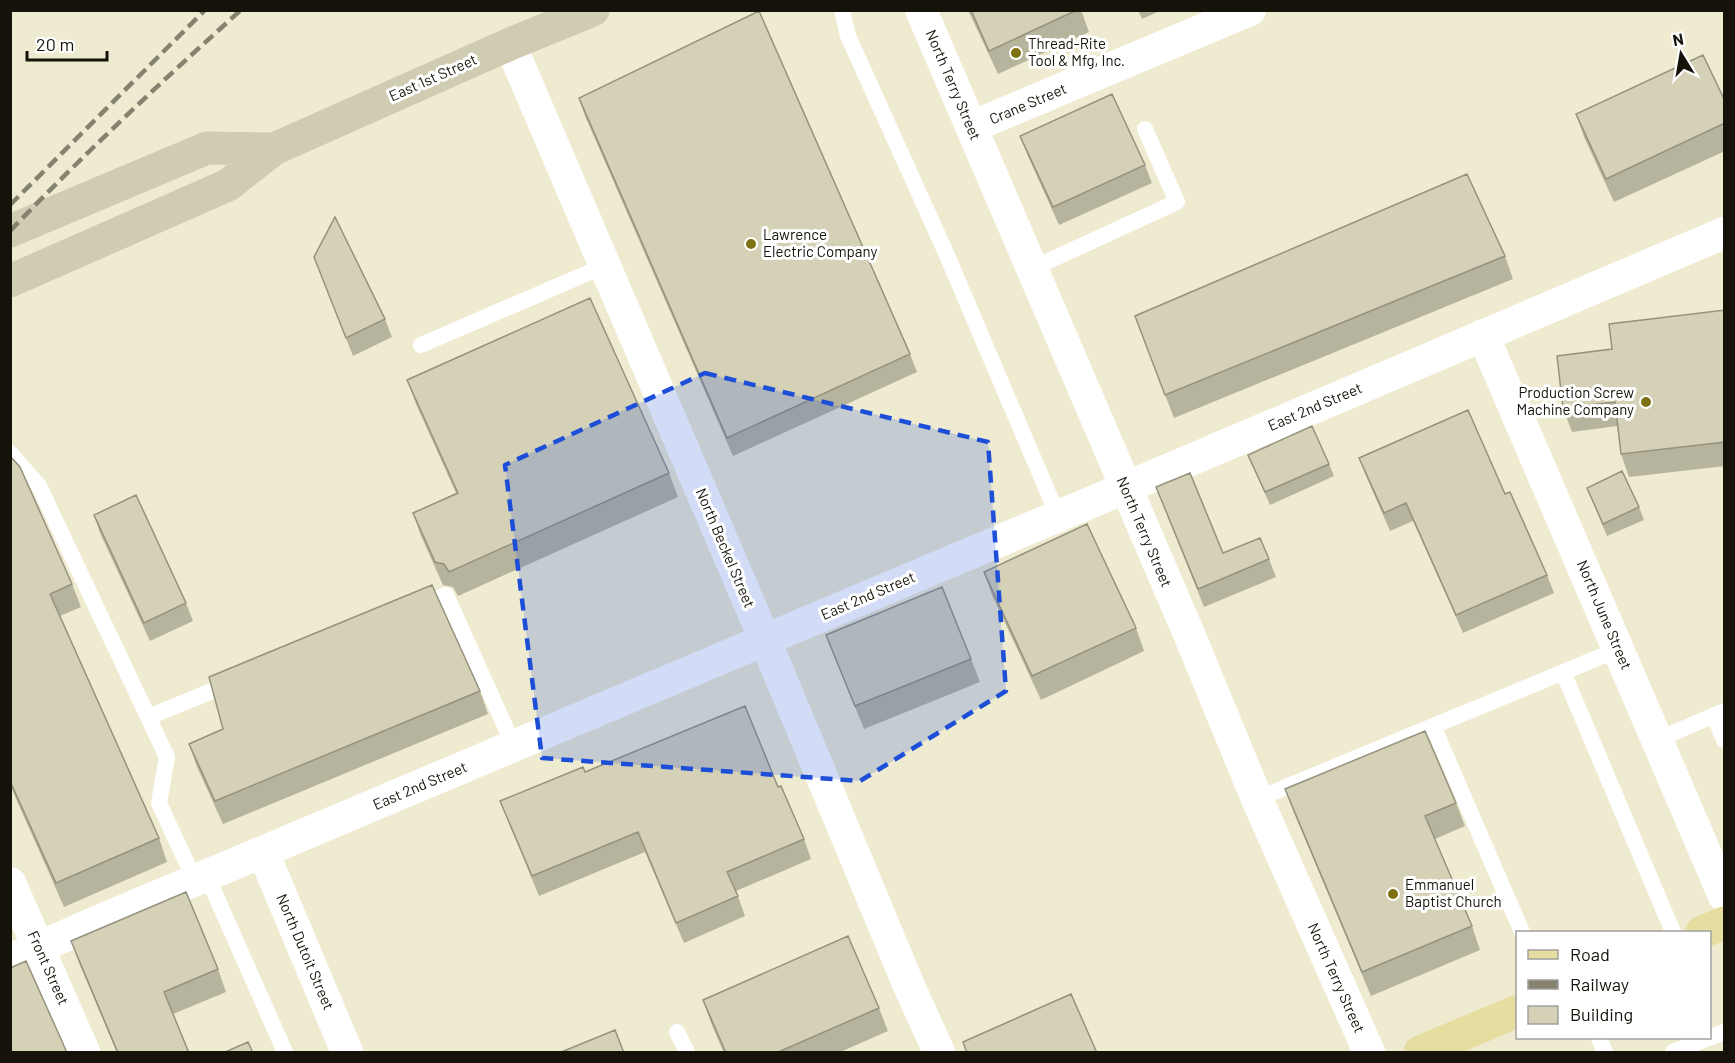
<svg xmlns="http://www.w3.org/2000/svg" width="1735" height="1063" font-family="Barlow,sans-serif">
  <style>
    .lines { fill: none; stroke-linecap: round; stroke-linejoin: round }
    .service { stroke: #fff; stroke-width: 16 }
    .minor { stroke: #fff; stroke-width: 32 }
    .secondary { stroke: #d0ccb1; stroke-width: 33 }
    .primary { stroke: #e6dda1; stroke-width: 33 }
    .rail { stroke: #858270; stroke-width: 4.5; stroke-dasharray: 12 6; stroke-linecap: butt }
    .wall { fill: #b7b49d }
    .building { fill: #d5d1b6; stroke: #95927f; stroke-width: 1.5 }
    .marked { fill: #1d4ed8; fill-opacity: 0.2; stroke: #1d4ed8; stroke-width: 4.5; stroke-dasharray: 12 8; stroke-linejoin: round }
    .poi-dot { fill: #7e7111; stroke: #fff; stroke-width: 2 }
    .labels { text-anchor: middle; stroke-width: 6; stroke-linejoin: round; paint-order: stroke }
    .poi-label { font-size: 15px; fill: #141209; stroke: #fff; text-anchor: start }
    .street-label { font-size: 15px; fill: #141209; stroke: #fff }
  </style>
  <rect width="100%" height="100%" fill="#efebd0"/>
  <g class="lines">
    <path class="service" d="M842 10 848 36 946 253 1058 516
      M1031 269 1177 202 1145 129
      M421 345 604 266
      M10 453 39 486 167 757 159 803 195 881
      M419 606 446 595 514 746
      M1563 672 1673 932
      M1714 715 1724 740
      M148 717 232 683
      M1433 726 1522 932
      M1657 740 1724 711
      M1257 799 1619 649
      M207 876 285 1052
      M677 1032 687 1052
      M1599 1038 1605 1052
      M1673 1052 1724 1032"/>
    <path class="minor" d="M921 10 1189 634 1257 799 1369 1052
      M510 44 765 640 909 986 939 1052
      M971 127 1250 10
      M1483 335 1724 896
      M263 852 347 1052
      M10 883 84 1052
      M10 960 94 923 1125 488 1724 233"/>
    <path class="secondary" d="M10 231 207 148 274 149
      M10 281 228 185 274 149 510 44 593 10"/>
    <path class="primary" d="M1702 932 1724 923
      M1420 1052 1518 1011"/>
    <path class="rail" d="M10 205 205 10
      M10 231C84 154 162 81 241 10"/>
  </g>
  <path class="wall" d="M968 10H1081L1089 32 998 74Z
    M1138 10H1162L1142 19Z
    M579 98 910 354 917 372 733 456 585 116Z
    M1725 101V151L1614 202 1584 137 1576 114Z
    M1020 136 1145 165 1152 183 1059 225 1027 154Z
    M1505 256 1513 279 1174 418 1144 340Z
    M314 257 385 319 392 337 353 356Z
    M1725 310V466L1629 477 1621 454 1617 426 1572 432 1563 408 1612 349Z
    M407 380 669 473 678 497 458 596 453 587 443 585 421 536 413 513 456 493 416 404Z
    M1248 455 1329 464 1334 476 1270 505Z
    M10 456 72 584 81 607 60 616 159 838 167 862 64 907 10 785Z
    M1359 458 1505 494 1547 575 1554 593 1463 633 1413 521 1390 531 1366 476Z
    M1156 487 1223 553 1269 559 1276 577 1204 607Z
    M1587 488 1639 507 1644 520 1607 536Z
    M94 515 186 603 193 621 150 641 100 533Z
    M984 572 1136 628 1144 651 1041 700 992 595Z
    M826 635 971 659 980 682 864 729 835 658Z
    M480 691 488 714 223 824 197 767 189 744 223 729Z
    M585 772 778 787 804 839 811 859 736 891 745 916 684 943 645 852 539 896 500 801Z
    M1285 789 1456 803 1465 826 1435 839 1472 926 1480 950 1371 996 1294 813Z
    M71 941 218 969 226 992 173 1014 189 1053H117L79 963Z
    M703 1000 879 1008 888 1031 838 1053H724L711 1023Z"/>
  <path class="building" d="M971 10H1077L989 51Z
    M759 11 910 354 727 438 579 98Z
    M1703 55 1725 101V123L1606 179 1576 114Z
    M1112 94 1145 165 1053 207 1020 136Z
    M1467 174 1505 256 1165 395 1135 316Z
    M335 217 385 319 346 338 314 257Z
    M590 298 669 473 449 572 444 564 435 562 413 513 458 493 407 380Z
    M1725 310V442L1621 454 1615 402 1563 408 1557 356 1612 349 1609 324Z
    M1468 410 1505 494 1510 492 1547 575 1456 615 1406 503 1384 513 1359 458Z
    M1312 426 1329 464 1265 492 1248 455Z
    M10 456 20 467 72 584 50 594 159 838 56 883 10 781Z
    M1622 471 1639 507 1603 524 1587 488Z
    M1190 473 1223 553 1260 538 1269 559 1198 589 1156 487Z
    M136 495 186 603 144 623 94 515Z
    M1087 524 1136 628 1032 676 984 572Z
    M432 585 480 691 215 801 189 744 223 729 209 677Z
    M942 587 971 659 855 706 826 635Z
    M745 706 778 787 781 786 804 839 727 872 738 896 676 923 638 832 532 876 500 801 583 767 585 772Z
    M1425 731 1456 803 1425 816 1472 926 1362 972 1285 789Z
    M186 892 218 969 164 992 189 1053H118L71 941Z
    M848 936 879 1008 776 1053H726L703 1000Z
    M26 961 61 1039 67 1053H10V968Z
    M1071 994 1097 1053H967L963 1042Z
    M615 1030 624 1053H559Z
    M248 1042 253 1053H223Z"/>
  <path class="marked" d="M705 373 988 442 1006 691 860 781 542 758 505 465Z"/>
  <g class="poi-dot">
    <circle cx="1016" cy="53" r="6"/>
    <circle cx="751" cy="244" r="6"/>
    <circle cx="1646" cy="402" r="6"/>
    <circle cx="1393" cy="894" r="6"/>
  </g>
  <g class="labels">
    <g class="poi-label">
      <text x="1028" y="49">Thread-Rite<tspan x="1028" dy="17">Tool &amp; Mfg, Inc.</tspan></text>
      <text x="763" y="240">Lawrence<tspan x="763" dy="17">Electric Company</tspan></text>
      <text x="1634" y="398" text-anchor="end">Production Screw<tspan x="1634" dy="17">Machine Company</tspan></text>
      <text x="1405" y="890">Emmanuel<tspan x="1405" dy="17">Baptist Church</tspan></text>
    </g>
    <g class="street-label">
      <text transform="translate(433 78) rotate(-24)" y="5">East 1st Street</text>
      <text transform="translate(953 85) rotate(67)" y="5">North Terry Street</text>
      <text transform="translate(1028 104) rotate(-23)" y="5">Crane Street</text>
      <text transform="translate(1315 407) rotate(-23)" y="5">East 2nd Street</text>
      <text transform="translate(1144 532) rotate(67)" y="5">North Terry Street</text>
      <text transform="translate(725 548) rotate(67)" y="5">North Beckel Street</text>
      <text transform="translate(868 596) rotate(-23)" y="5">East 2nd Street</text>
      <text transform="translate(1604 615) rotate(67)" y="5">North June Street</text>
      <text transform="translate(420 786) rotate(-23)" y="5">East 2nd Street</text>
      <text transform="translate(305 952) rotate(67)" y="5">North Dutoit Street</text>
      <text transform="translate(48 968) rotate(66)" y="5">Front Street</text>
      <text transform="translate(1336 978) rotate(66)" y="5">North Terry Street</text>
    </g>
  </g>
  <rect width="1735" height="1063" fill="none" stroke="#141209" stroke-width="24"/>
  <rect x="1516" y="931" width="195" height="108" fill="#ffffff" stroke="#a1a09d" stroke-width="1.5"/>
  <rect x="1528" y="950" width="30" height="9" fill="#e6dda1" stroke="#a1a09d" stroke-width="1.5"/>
  <text x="1570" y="961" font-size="18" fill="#141209">Road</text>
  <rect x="1528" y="980" width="30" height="9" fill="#858270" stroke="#a1a09d" stroke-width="1.5"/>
  <text x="1570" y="991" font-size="18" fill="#141209">Railway</text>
  <rect x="1528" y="1006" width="30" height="18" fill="#d5d1b6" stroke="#a1a09d" stroke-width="1.5"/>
  <text x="1570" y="1021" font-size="18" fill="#141209">Building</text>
  <g transform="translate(1681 54) rotate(349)" stroke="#ffffff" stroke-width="4.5" paint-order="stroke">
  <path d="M0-4.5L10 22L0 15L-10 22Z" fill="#141209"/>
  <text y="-9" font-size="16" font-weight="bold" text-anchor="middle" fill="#141209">N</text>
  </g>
  <path d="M27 51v9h80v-9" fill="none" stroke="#141209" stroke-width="3"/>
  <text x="36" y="51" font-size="18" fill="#141209" stroke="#ffffff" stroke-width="4.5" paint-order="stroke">20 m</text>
</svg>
